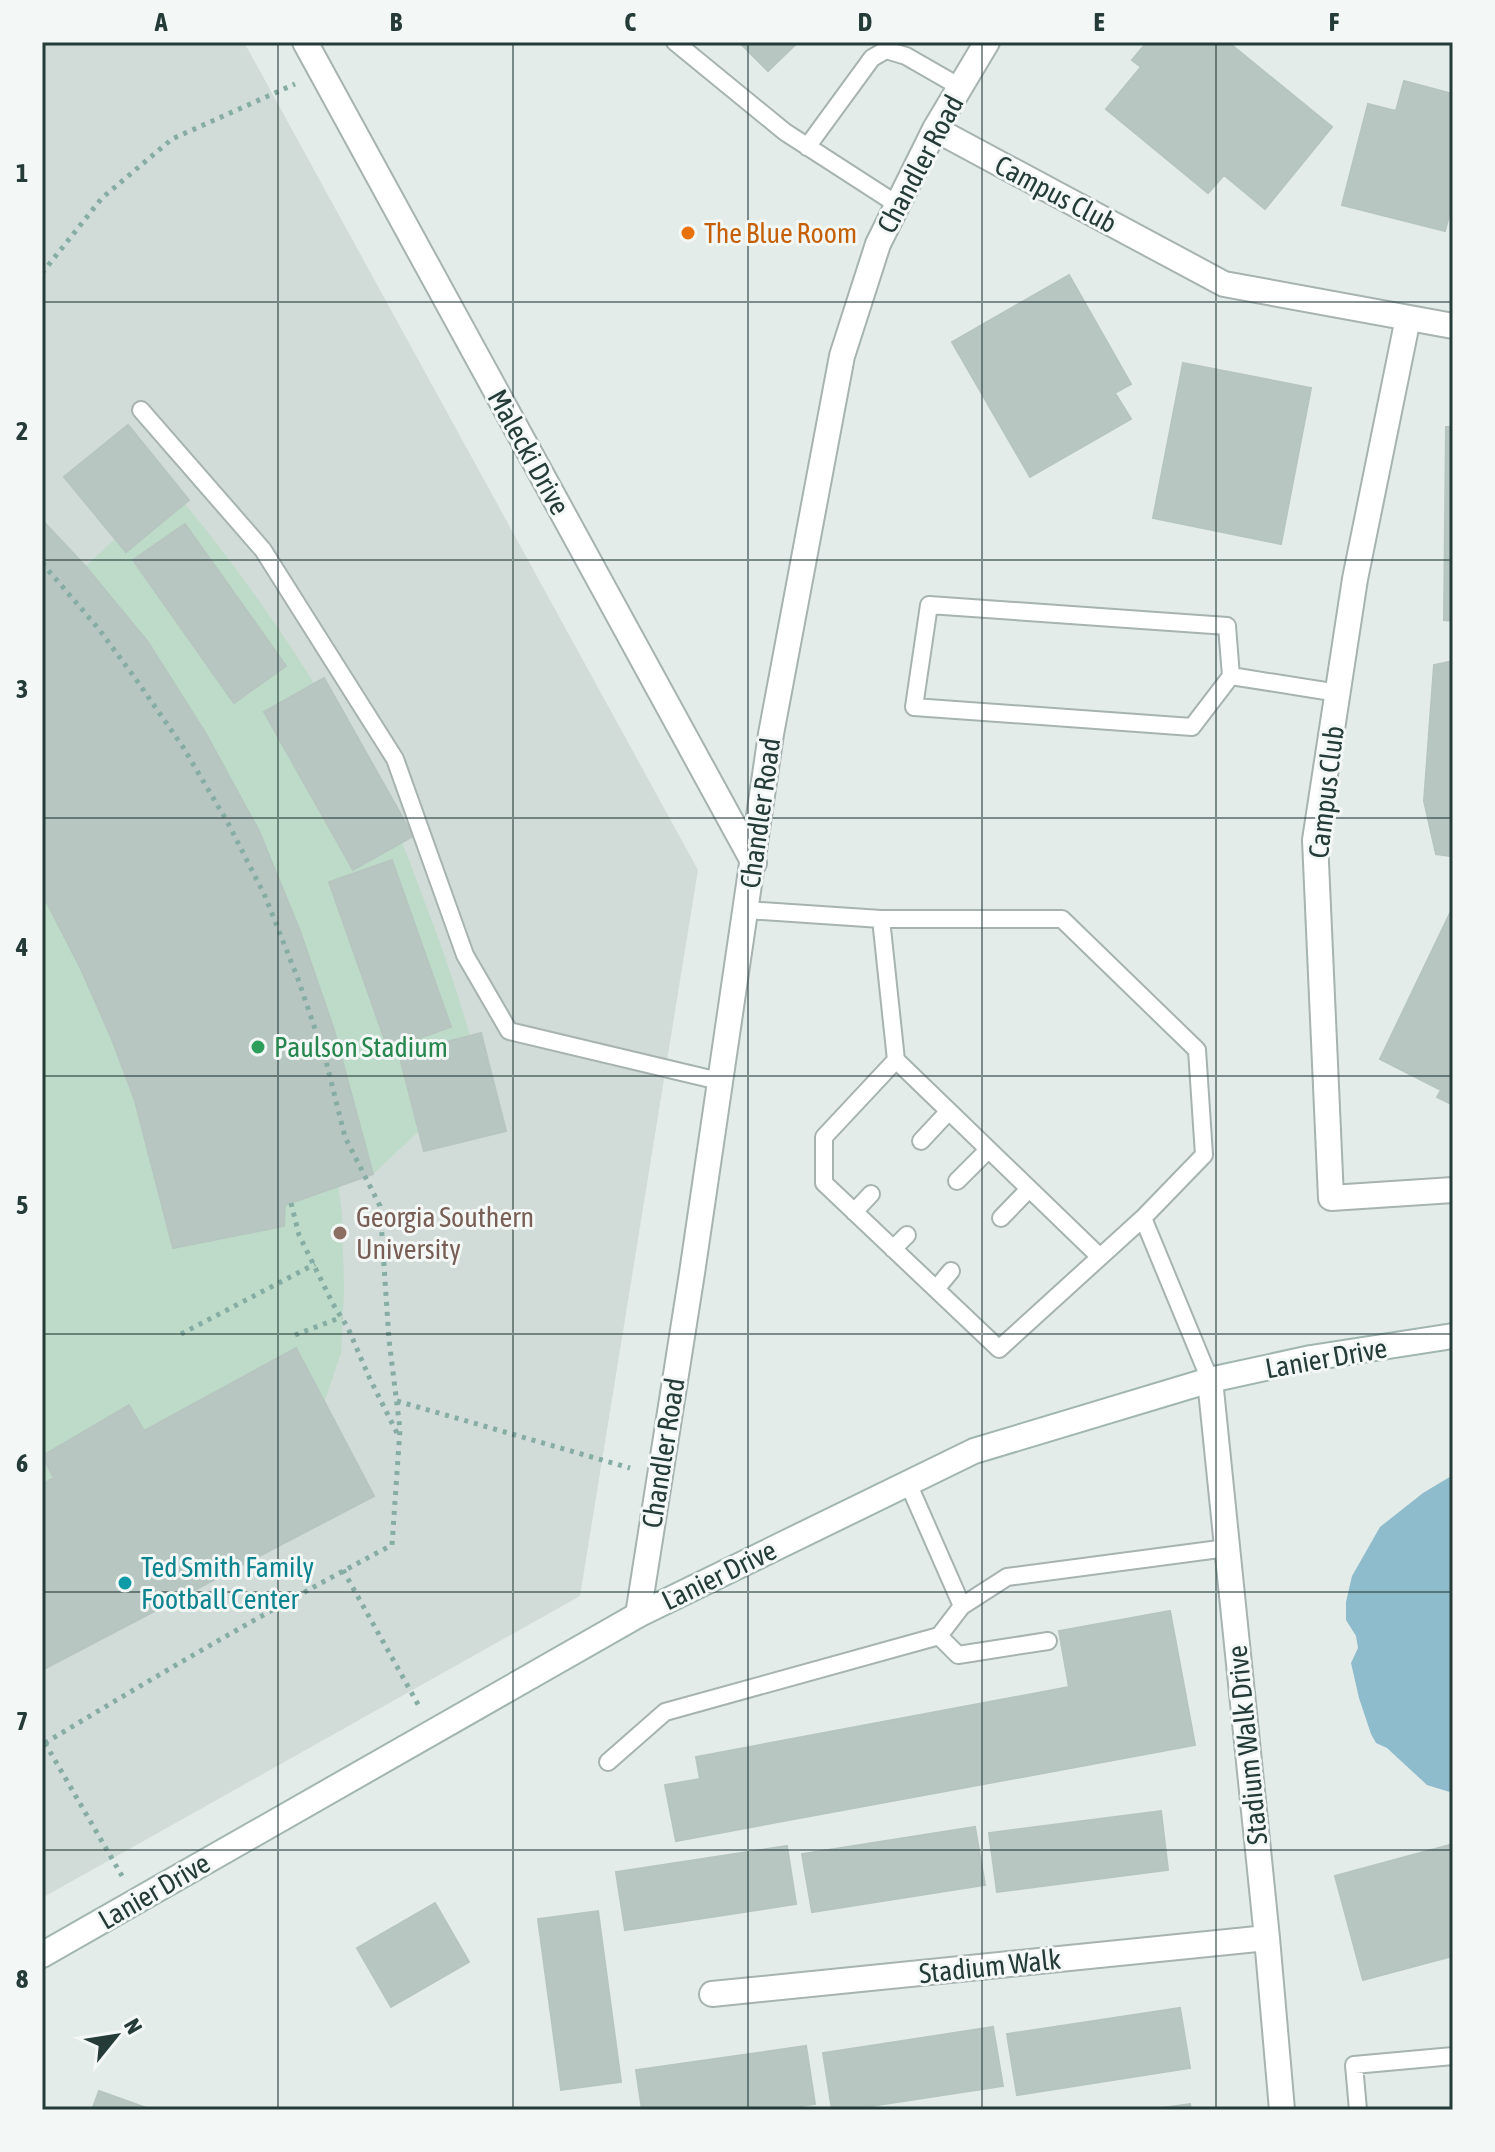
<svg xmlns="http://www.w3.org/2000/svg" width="1495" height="2152" font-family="'Asap Condensed',sans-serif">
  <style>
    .built { fill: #d1dbd8 }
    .green { fill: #bddbc8 }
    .water { fill: #8fbccc }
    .building { fill: #b8c6c2; stroke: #b6c5c0; stroke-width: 2 }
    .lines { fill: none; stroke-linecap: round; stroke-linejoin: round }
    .lane-casing { stroke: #a6b3b0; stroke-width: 20 }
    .street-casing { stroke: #a6b3b0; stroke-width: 28 }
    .secondary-casing { stroke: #a2b6b1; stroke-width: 28 }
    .path { stroke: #86ada4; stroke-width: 5; stroke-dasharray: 4 6; stroke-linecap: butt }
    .lane { stroke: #fff; stroke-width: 16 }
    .street { stroke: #fff; stroke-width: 24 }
    .secondary { stroke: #fff; stroke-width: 24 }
    .grid { fill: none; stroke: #243b38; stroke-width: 2; stroke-opacity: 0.55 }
    .food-dot { fill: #e8710a; stroke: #f3f8f6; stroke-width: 3 }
    .leisure-dot { fill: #2e9e5b; stroke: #f3f8f6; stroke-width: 3 }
    .education-dot { fill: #8d6e63; stroke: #f3f8f6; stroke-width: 3 }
    .culture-dot { fill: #0f9aa8; stroke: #f3f8f6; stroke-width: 3 }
    .labels { text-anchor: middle; stroke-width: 6; stroke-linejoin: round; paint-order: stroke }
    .street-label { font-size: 28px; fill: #243b38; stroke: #f3f8f6 }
    .food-label { font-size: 28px; fill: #c56008; stroke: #f3f8f6; text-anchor: start }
    .leisure-label { font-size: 28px; fill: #27864d; stroke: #f3f8f6; text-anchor: start }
    .education-label { font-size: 28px; fill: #785e54; stroke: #f3f8f6; text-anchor: start }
    .culture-label { font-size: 28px; fill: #0d838f; stroke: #f3f8f6; text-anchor: start }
    .neatline { fill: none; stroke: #243b38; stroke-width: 3 }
    .grid-label { font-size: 26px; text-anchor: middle; font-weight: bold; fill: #243b38 }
  </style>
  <rect width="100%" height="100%" fill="#e3ece9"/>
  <path class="built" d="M42 42H244L698 870 580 1596 42 1898Z"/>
  <path class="green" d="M171 487C260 593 336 708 397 833 407 852 414 874 422 895 445 954 465 1013 480 1074L373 1174 332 1140 342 1214 344 1290 341 1353 326 1397 300 1441 42 1606V520L86 566Z"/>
  <path class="water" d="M1453 1475V1793L1427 1785 1387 1748 1376 1743 1371 1734 1359 1698 1351 1663 1358 1648 1356 1636 1346 1620V1602L1352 1576 1380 1527 1423 1493Z"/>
  <path class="building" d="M739 42H798L768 71Z
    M1147 42H1228L1332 127 1265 209 1224 175 1208 193 1106 109 1141 67 1132 60Z
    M1404 81 1453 94V213L1450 212 1445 231 1342 205 1368 104 1396 111Z
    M1069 275 1131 384 1115 393 1131 419 1030 477 952 342Z
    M1183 363 1311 388 1281 544 1153 518Z
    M128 425 189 500 126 552 64 477Z
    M1446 427H1453V621L1444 620Z
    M42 520 86 567 148 642 206 734 259 831 300 931 334 1030 373 1174 285 1205 284 1226 173 1248 135 1101 111 1037 81 969 42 893Z
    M185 524 286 666 234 703 133 560Z
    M1453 661V855L1450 856 1436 854 1424 801 1434 665Z
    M324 678 413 836 353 870 264 712Z
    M392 860 451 1027 388 1049 329 882Z
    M1453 907V1105L1437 1097 1441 1090 1380 1059Z
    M481 1033 506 1131 424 1151 399 1054Z
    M296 1348 374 1496 42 1670V1484L54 1478 42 1456 129 1405 144 1431Z
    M1170 1611 1195 1745 676 1841 665 1785 700 1779 696 1757 1069 1687 1059 1631Z
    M1161 1811 1168 1870 997 1892 989 1833Z
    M975 1827 985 1885 812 1912 802 1854Z
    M1453 1844V1956L1363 1980 1335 1876Z
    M787 1846 796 1904 625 1930 616 1872Z
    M435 1903 469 1962 391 2007 357 1948Z
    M598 1911 621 2082 561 2090 538 1919Z
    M1180 2008 1190 2068 1017 2095 1007 2034Z
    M993 2027 1003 2086 845 2110H832L823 2053Z
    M806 2046 815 2104 775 2110H642L636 2070Z
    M99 2091 152 2110H92Z
    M1190 2104 1191 2110H1147Z"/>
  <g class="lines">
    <g class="lane-casing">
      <path id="lane" d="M675 42 785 132 898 205
        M807 147 872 58 886 50 906 56 960 87
        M141 410 263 550 395 759 465 955 509 1031 719 1081
        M1231 676 1227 626 929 605 914 707 1192 727 1231 676 1338 693
        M746 910 881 919H1062L1197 1050 1204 1155 1143 1218 999 1349 824 1183V1137L896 1060 881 919
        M896 1060 1100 1257
        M921 1141 949 1111
        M957 1181 988 1150
        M854 1212 871 1194
        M1001 1218 1029 1189
        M1143 1218 1210 1380
        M893 1249 907 1235
        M936 1289 951 1271
        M908 1483 962 1606
        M939 1636 958 1655 1048 1641
        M608 1762 665 1712 939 1636 962 1606 1007 1577 1227 1548
        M1358 2110 1354 2065 1453 2056"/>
    </g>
    <g class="street-casing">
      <path id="street" d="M305 42 754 863
        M935 129 1224 284 1453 326
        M1408 318 1355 579 1315 840 1331 1198 1453 1190
        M1210 1380 1267 1938 1282 2110
        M638 1615 692 1273 771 734 842 356 878 244 935 129 987 42
        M712 1994 1267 1938"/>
    </g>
    <g class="secondary-casing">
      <path id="secondary" d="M42 1955 638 1615 974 1451 1210 1380 1311 1358 1453 1336"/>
    </g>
    <path class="path" d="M42 273 102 198 172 139 295 84
      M42 563 98 628 135 678 183 747 228 823 265 896 298 979 326 1061 345 1137 380 1206 389 1340 400 1429 392 1545C274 1607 159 1674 45 1743H42
      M291 1203 299 1235 333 1304 348 1328 369 1377 399 1437
      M181 1334 315 1264
      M295 1335 342 1317
      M397 1401 630 1468
      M343 1570 419 1706
      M45 1743 122 1876"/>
    <use href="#lane" class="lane"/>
    <use href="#street" class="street"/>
    <use href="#secondary" class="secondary"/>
  </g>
  <path class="grid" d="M278 42V2110M513 42V2110M748 42V2110M982 42V2110M1216 42V2110M42 302H1453M42 560H1453M42 818H1453M42 1076H1453M42 1334H1453M42 1592H1453M42 1850H1453"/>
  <circle class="food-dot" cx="688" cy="233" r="8"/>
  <circle class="leisure-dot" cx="258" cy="1047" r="8"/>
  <circle class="education-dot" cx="340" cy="1233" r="8"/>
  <circle class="culture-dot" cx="125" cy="1583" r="8"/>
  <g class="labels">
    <g class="street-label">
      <text transform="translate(920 164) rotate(-62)" y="10">Chandler Road</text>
      <text transform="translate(1056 194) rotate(28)" y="10">Campus Club</text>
      <text transform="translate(529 452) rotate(61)" y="10">Malecki Drive</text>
      <text transform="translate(1326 792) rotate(-83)" y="10">Campus Club</text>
      <text transform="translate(760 813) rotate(-82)" y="10">Chandler Road</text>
      <text transform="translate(1326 1358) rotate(-10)" y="10">Lanier Drive</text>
      <text transform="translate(663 1453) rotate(-81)" y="10">Chandler Road</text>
      <text transform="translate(719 1575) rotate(-26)" y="10">Lanier Drive</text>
      <text transform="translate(1247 1745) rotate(-96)" y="10">Stadium Walk Drive</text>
      <text transform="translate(154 1891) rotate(-30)" y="10">Lanier Drive</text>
      <text transform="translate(990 1966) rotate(-6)" y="10">Stadium Walk</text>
    </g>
    <g class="food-label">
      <text x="704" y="243">The Blue Room</text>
    </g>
    <g class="leisure-label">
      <text x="274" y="1057">Paulson Stadium</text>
    </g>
    <g class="education-label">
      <text x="356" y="1227">Georgia Southern<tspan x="356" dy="32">University</tspan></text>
    </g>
    <g class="culture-label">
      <text x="141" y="1577">Ted Smith Family<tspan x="141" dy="32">Football Center</tspan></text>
    </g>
  </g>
  <rect width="1495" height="2152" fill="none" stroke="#f3f8f6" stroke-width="88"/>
  <g transform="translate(116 2036) rotate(60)" stroke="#f3f8f6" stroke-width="6" paint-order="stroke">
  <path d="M0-6L14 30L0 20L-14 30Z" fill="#243b38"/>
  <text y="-12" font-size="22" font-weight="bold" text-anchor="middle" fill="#243b38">N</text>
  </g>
  <rect x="44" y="44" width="1407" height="2064" class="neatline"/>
  <g class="grid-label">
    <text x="161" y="31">A</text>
    <text x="396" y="31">B</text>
    <text x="630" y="31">C</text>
    <text x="865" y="31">D</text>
    <text x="1099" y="31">E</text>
    <text x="1334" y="31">F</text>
    <text x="22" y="182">1</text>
    <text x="22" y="440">2</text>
    <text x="22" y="698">3</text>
    <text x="22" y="956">4</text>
    <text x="22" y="1214">5</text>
    <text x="22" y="1472">6</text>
    <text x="22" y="1730">7</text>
    <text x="22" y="1988">8</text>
  </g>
</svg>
